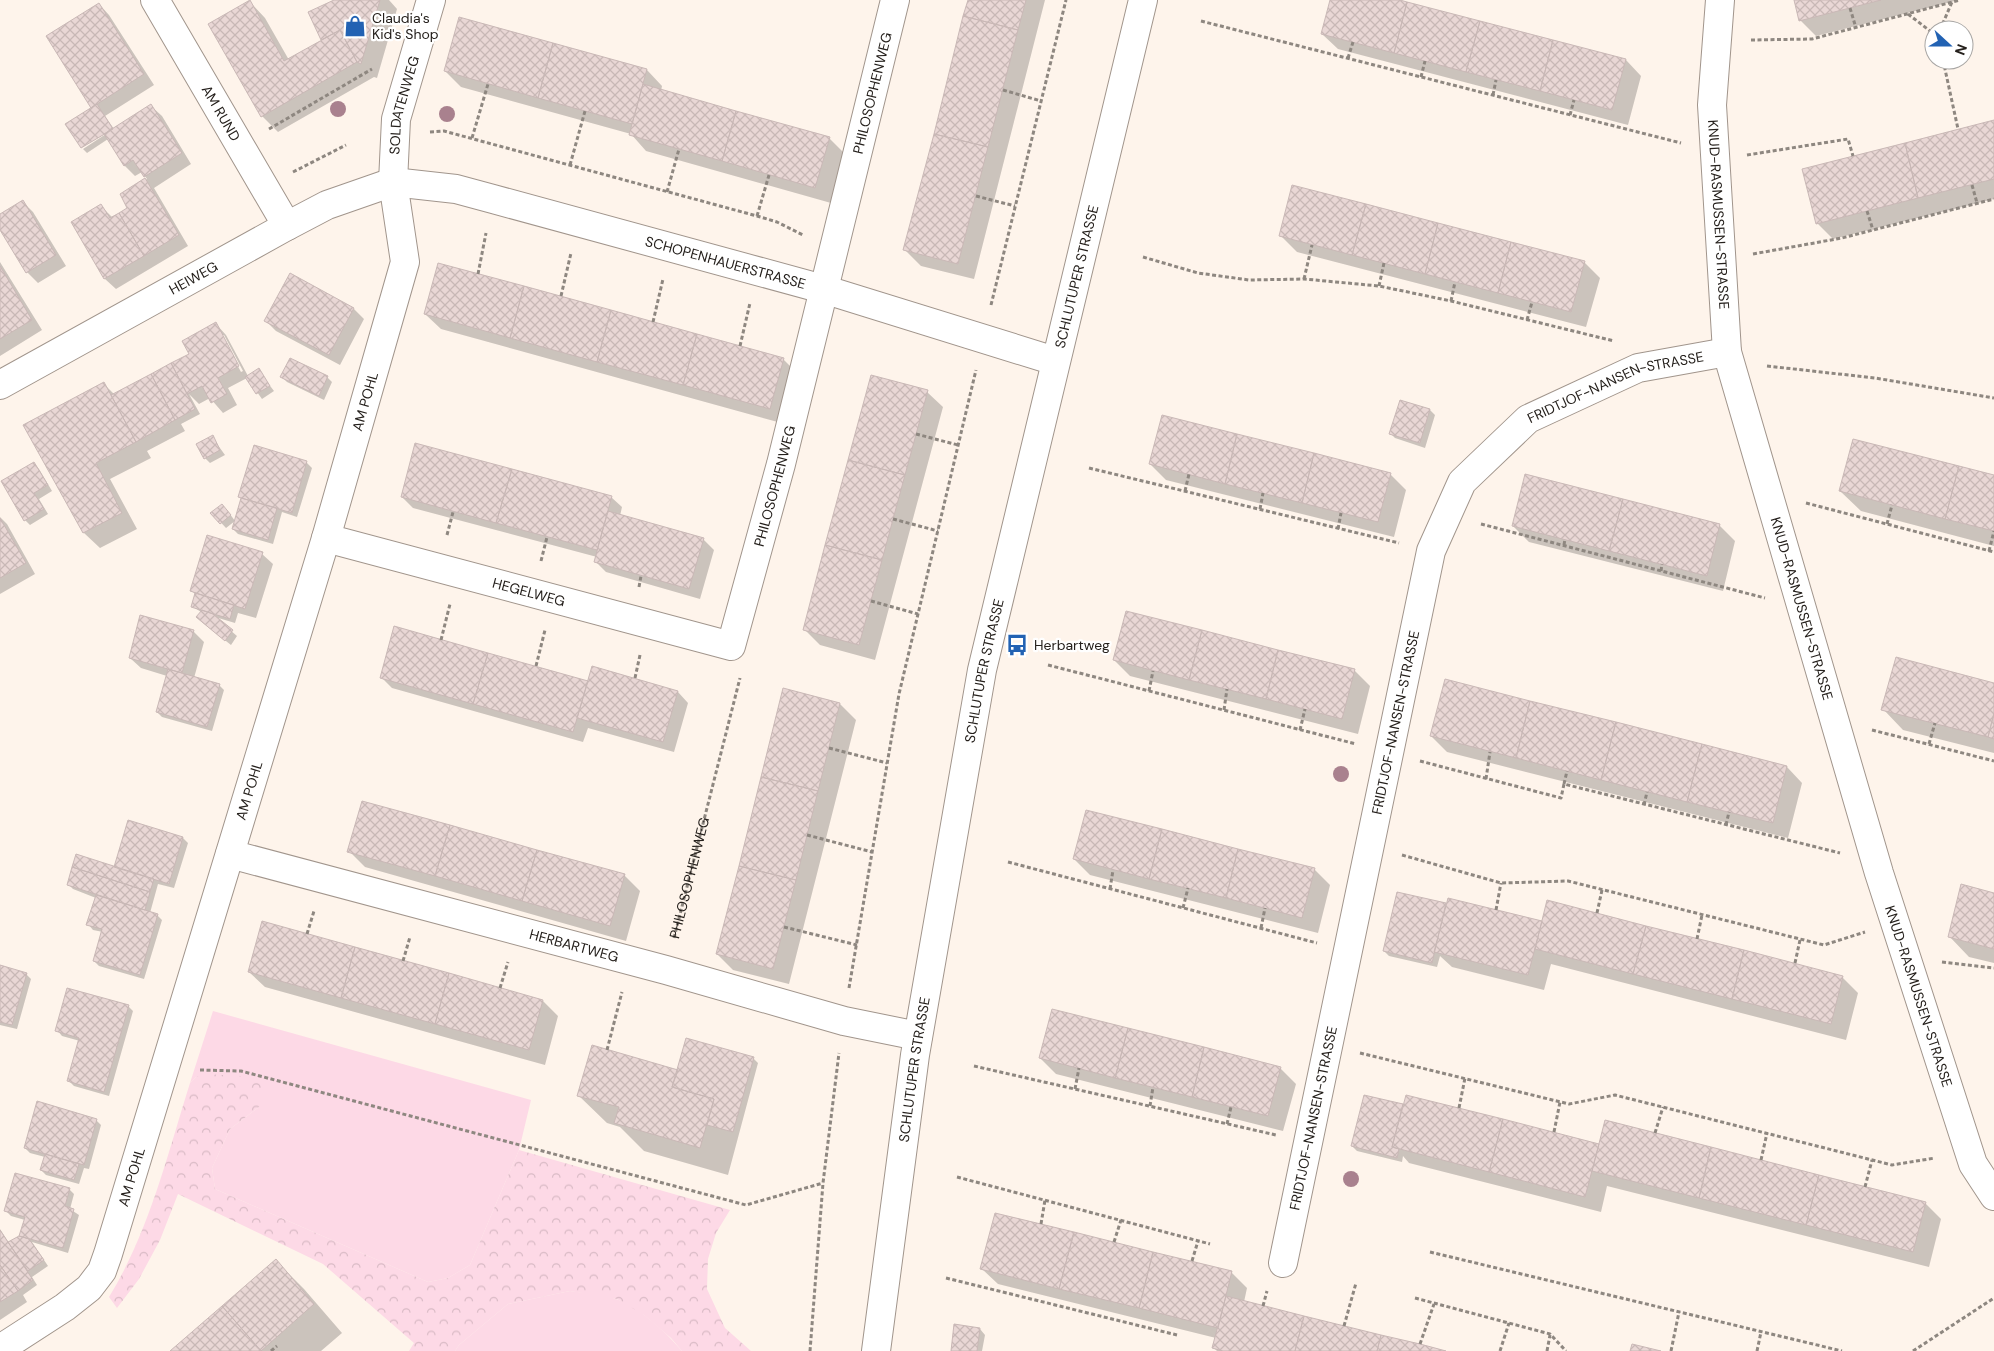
<svg xmlns="http://www.w3.org/2000/svg" width="1994" height="1351" font-family="'DM Sans',sans-serif">
  <style>
    .green { fill: #fdd9e6 }
    .forest { fill: url(#forest-crowns) }
    .shadow { fill: #0003; fill-rule: evenodd }
    .building { fill: url(#building-cross-hatch); stroke: #c9b8b6 }
    .lines { fill: none; stroke-linecap: round; stroke-linejoin: round }
    .street-casing { stroke: #a1958c; stroke-width: 30 }
    .secondary-casing { stroke: #a1958c; stroke-width: 30 }
    .path { stroke: #8e8780; stroke-width: 3; stroke-dasharray: 4 2.5; stroke-linecap: butt }
    .street { stroke: #fff; stroke-width: 28 }
    .secondary { stroke: #fff; stroke-width: 28 }
    .tree { fill: #a9818e }
    .labels { text-anchor: middle; stroke-width: 4.5; stroke-linejoin: round; paint-order: stroke }
    .poi-label { font-size: 14px; fill: #25201c; stroke: #fff; text-anchor: start }
    .street-label { font-size: 14px; fill: #25201c; stroke: #fff }
  </style>
  <defs>
    <pattern id="forest-crowns" width="20" height="18" patternUnits="userSpaceOnUse" patternTransform="scale(1.25)"><rect width="20" height="18" fill="#fdd9e6"/><path d="M2 6a3 3 0 1 1 6 0M12 15a3 3 0 1 1 6 0" fill="none" stroke="#d9bac5"/></pattern>
    <pattern id="building-cross-hatch" width="8" height="8" patternUnits="userSpaceOnUse" patternTransform="scale(1.25)"><rect width="8" height="8" fill="#e9d7d5"/><path d="M0 0l8 8M0 8l8-8" fill="none" stroke="#c8b8b6"/></pattern>
  </defs>
  <rect width="100%" height="100%" fill="#fef4eb"/>
  <path class="green" d="M213 1011 531 1100 519 1150 470 1265 448 1278 428 1282 215 1189 212 1168 230 1129 259 1107 196 1077 190 1083Z
    M570 1291C585 1293 602 1294 616 1299 637 1305 668 1334 682 1351H455L459 1345 508 1304Z"/>
  <path class="forest" d="M205 1074 241 1076 265 1083 259 1107 230 1129 212 1168 215 1189 428 1282 448 1278 470 1265 519 1150 730 1210 716 1233 708 1259 707 1289 725 1328 751 1351H682L671 1338 644 1315 617 1299 570 1291 508 1304 459 1345 455 1351H409L414 1343 323 1264 178 1194 160 1240 139 1279 117 1308 109 1297C149 1232 167 1156 190 1083L196 1077Z"/>
  <path class="shadow" d="M333 0H389L397 9 377 78 374 77 278 132 262 116 250 2 265 18 289 60 323 41 310 12 334 1Z
    M969 0H1045L974 279 921 266 905 250Z
    M1331 0H1396L1626 60 1641 76 1628 125 1338 49 1322 34Z
    M1795 0H1959L1816 36 1800 20Z
    M99 4 109 15 154 85 105 116 114 129 151 106 162 116 191 164 154 188 188 246 116 289 105 279 72 223 101 206 113 218 129 208 121 194 147 179 142 172 135 176 124 165 108 139 87 153 83 149 106 134 93 108Z
    M647 70 662 86 661 91 829 138 845 154 831 203 646 151 631 134 461 87 445 71Z
    M1994 122V199L1833 239 1817 223Z
    M22 201 33 212 66 266 38 283 27 272 0 227V215Z
    M1281 236 1584 262 1600 278 1586 327 1297 252Z
    M0 262 42 330 0 356Z
    M354 309 364 319 340 365 276 331 266 321Z
    M425 314 783 359 799 375 785 424 441 329Z
    M216 324 226 335 248 376 258 370 274 391 262 399 247 378 228 388 237 405 223 413 210 398 199 404 189 394 200 414 181 424 185 431 147 451 151 458 110 479 137 529 100 548 84 533 60 486 104 384 115 395 190 354ZM221 335H224L243 371 241 372Z
    M282 377H327L332 382 324 400 287 382Z
    M927 392 943 407 875 660 820 645 804 629Z
    M1401 401 1430 410 1435 415 1425 448 1395 438 1390 433Z
    M212 437 225 455 210 463 205 458Z
    M254 447 307 463 312 468 297 517 282 512 273 544 238 534 233 529 242 499 239 496Z
    M34 464 39 469 52 491 39 499 48 514 30 525 25 520Z
    M1150 464 1390 474 1406 490 1394 537 1166 480Z
    M1994 477V546L1861 511 1840 491Z
    M402 497H611L622 507 620 516 703 539 714 550 700 599 606 572 596 562 597 557 413 508Z
    M227 510 235 521 226 528 212 513Z
    M0 517 7 524 35 574 0 594Z
    M1719 525 1735 541 1723 591 1529 542 1513 526Z
    M262 554 273 564 256 618 238 613 235 623 215 617 237 636 231 645 202 622 201 612 192 606 196 595 191 590Z
    M141 617 194 632 204 642 194 678 219 685 224 690 212 731 162 717 157 712 167 676 141 668 130 658Z
    M1114 660 1354 670 1370 686 1358 734 1130 676Z
    M593 668 678 692 688 703 674 752 588 728 583 742 392 688 382 678 589 682Z
    M1994 684V753L1903 730 1883 709Z
    M784 690 840 704 856 720 789 984 733 970 717 954Z
    M1431 736 1787 767 1802 783 1788 838 1447 752Z
    M183 838 188 843 174 888 158 884 150 913 157 915 162 920 144 979 99 966 94 961 103 932 93 930 88 924 96 898 73 889 68 884 115 869Z
    M349 851 624 875 640 891 626 941 365 867Z
    M1074 859 1314 869 1330 885 1318 933 1090 875Z
    M1398 893 1447 906 1842 977 1858 993 1846 1040 1551 964 1544 990 1452 967 1440 956 1437 967 1389 956 1384 951Z
    M1994 894V963L1969 957 1949 936Z
    M0 967 26 974 31 979 17 1029 0 1025Z
    M249 972 543 1001 558 1016 545 1065 265 987Z
    M128 1006 133 1011 109 1096 74 1086 69 1081 80 1041 62 1036 57 1030Z
    M753 1058 758 1063 728 1175 644 1151 620 1127 607 1123 578 1095 678 1071Z
    M1040 1058 1280 1068 1296 1084 1283 1131 1056 1074Z
    M1365 1096 1600 1145 1925 1203 1941 1219 1929 1267 1607 1186 1601 1212 1409 1163 1403 1156 1402 1162 1357 1151 1352 1146Z
    M96 1120 101 1125 89 1169 84 1168 79 1184 46 1175 41 1170 45 1157 30 1153 25 1148Z
    M69 1189 74 1194 70 1209 79 1215 68 1253 32 1242 48 1266 32 1277 37 1285 23 1295 27 1302 0 1320V1229L9 1243 20 1237 25 1220 11 1216 6 1211Z
    M276 1261 304 1289 342 1333 321 1351H172Z
    M982 1269 1231 1272 1247 1288 1244 1302 1442 1351H1217L1214 1348 1216 1338 998 1284Z
    M980 1329 985 1335 982 1351H952Z"/>
  <path class="building" d="M250 0 284 61 340 30 357 62 261 117 208 24Z
    M334 0H380L361 64 357 62 340 30 321 40 308 12Z
    M968 0H1026L1018 30 963 16Z
    M1330 0H1400L1407 2 1394 53 1321 34Z
    M1794 0H1881L1799 21Z
    M1407 2 1480 21 1466 72 1394 53Z
    M99 3 144 74 91 108 46 36Z
    M963 16 1018 30 988 147 934 134Z
    M459 17 553 43 538 98 444 71Z
    M1480 21 1553 40 1540 91 1466 72Z
    M1553 40 1626 59 1612 110 1540 91Z
    M553 43 647 69 632 124 538 98Z
    M643 84 736 111 722 161 629 135Z
    M97 104 113 129 81 148 65 124Z
    M151 104 182 153 144 177 133 160 124 166 104 134Z
    M736 111 830 137 815 188 722 161Z
    M1994 120V179L1918 198 1905 143Z
    M934 134 988 147 958 264 903 250Z
    M1905 143 1918 198 1816 224 1802 169Z
    M145 178 179 235 144 256 119 213 127 208 120 194Z
    M1292 185 1366 204 1352 255 1279 236Z
    M23 200 56 255 26 273 0 230V214Z
    M101 204 110 218 119 213 144 256 104 279 71 222Z
    M1366 204 1438 223 1425 274 1352 255Z
    M1438 223 1511 242 1498 293 1425 274Z
    M1511 242 1585 261 1571 312 1498 293Z
    M438 263 524 286 510 338 424 314Z
    M0 266 32 320 0 339Z
    M290 273 354 308 329 355 264 321Z
    M524 286 611 310 597 362 510 338Z
    M611 310 697 334 683 385 597 362Z
    M216 322 239 366 218 378 227 394 211 403 202 386 187 394 171 363 189 354 182 341Z
    M697 334 784 358 770 409 683 385Z
    M290 358 328 376 319 396 280 377Z
    M171 363 195 409 175 420 151 374Z
    M259 368 270 386 256 394 245 377Z
    M151 374 175 420 136 442 111 395Z
    M871 375 928 390 905 475 848 460Z
    M104 382 136 442 96 463 122 513 83 533 23 425Z
    M1400 400 1430 409 1420 443 1389 434Z
    M1162 415 1237 434 1225 484 1149 464Z
    M1237 434 1314 453 1302 503 1225 484Z
    M213 435 220 450 204 459 196 444Z
    M1853 439 1959 466 1945 519 1839 491Z
    M415 443 512 469 496 523 401 497Z
    M254 445 307 461 292 513 238 497Z
    M1314 453 1391 473 1378 522 1302 503Z
    M848 460 905 475 882 560 825 545Z
    M34 462 48 485 34 493 44 509 24 521 1 481Z
    M1959 466 1994 475V531L1945 519Z
    M512 469 612 496 597 550 496 523Z
    M1525 474 1623 499 1609 551 1512 526Z
    M241 498 277 508 268 540 232 529Z
    M1623 499 1720 524 1707 576 1609 551Z
    M222 504 231 515 220 524 210 513Z
    M608 511 704 538 689 589 594 562Z
    M0 518 26 563 0 578Z
    M207 535 263 552 245 609 190 591Z
    M825 545 882 560 859 645 803 630Z
    M195 593 234 605 230 619 191 607Z
    M202 610 213 614 233 630 225 641 196 617Z
    M1126 611 1202 630 1189 680 1113 660Z
    M140 615 194 630 182 673 129 658Z
    M394 626 488 653 473 704 380 678Z
    M1202 630 1278 650 1266 699 1189 680Z
    M1278 650 1355 669 1342 719 1266 699Z
    M488 653 588 681 573 732 473 704Z
    M1896 657 1994 683V713L1988 737 1881 710Z
    M592 666 678 691 663 742 577 718Z
    M168 669 220 684 207 727 156 712Z
    M1445 679 1530 701 1516 758 1430 736Z
    M783 688 840 703 818 791 761 777Z
    M1530 701 1616 722 1601 780 1516 758Z
    M1994 713V739L1988 737Z
    M1616 722 1702 744 1687 802 1601 780Z
    M1702 744 1787 766 1773 823 1687 802Z
    M761 777 818 791 796 880 739 866Z
    M362 801 450 825 435 876 347 852Z
    M1086 810 1162 829 1149 879 1073 859Z
    M128 820 183 837 169 884 114 867Z
    M450 825 537 850 522 901 435 876Z
    M1162 829 1238 849 1226 898 1149 879Z
    M1238 849 1315 868 1302 918 1226 898Z
    M537 850 625 874 610 926 522 901Z
    M76 854 154 879 150 892 72 867Z
    M739 866 796 880 773 969 716 954Z
    M72 867 150 892 145 910 67 885Z
    M1961 884 1994 893V949L1948 937Z
    M1397 892 1446 903 1432 963 1383 951Z
    M96 895 158 914 140 975 93 961 102 929 86 925Z
    M1448 898 1542 921 1528 975 1434 952Z
    M1547 900 1646 926 1633 974 1535 949Z
    M262 921 355 947 341 998 248 972Z
    M1646 926 1744 950 1732 999 1633 974Z
    M355 947 449 973 435 1024 341 998Z
    M1744 950 1843 976 1831 1024 1732 999Z
    M0 965 27 973 12 1025 0 1022Z
    M449 973 543 1000 529 1050 435 1024Z
    M67 988 129 1005 104 1092 67 1081 79 1038 55 1031Z
    M1052 1009 1128 1028 1115 1078 1039 1058Z
    M1128 1028 1204 1047 1192 1097 1115 1078Z
    M686 1038 754 1057 733 1132 707 1125 714 1099 672 1087Z
    M592 1045 678 1070 672 1087 714 1099 700 1148 614 1123 619 1107 577 1096Z
    M1204 1047 1281 1067 1268 1116 1192 1097Z
    M1364 1095 1403 1104 1392 1147 1399 1149 1397 1158 1351 1146Z
    M1406 1095 1503 1119 1489 1172 1392 1147Z
    M37 1101 97 1119 84 1165 24 1148Z
    M1503 1119 1599 1144 1585 1197 1489 1172Z
    M1605 1120 1711 1147 1699 1198 1592 1171Z
    M1711 1147 1819 1175 1806 1225 1699 1198Z
    M45 1154 79 1164 74 1180 40 1170Z
    M15 1173 70 1188 65 1206 74 1209 63 1248 19 1236 25 1217 4 1211Z
    M1819 1175 1926 1202 1913 1252 1806 1225Z
    M995 1213 1074 1232 1059 1289 980 1269Z
    M0 1230 33 1280 18 1291 0 1265Z
    M1074 1232 1153 1252 1139 1308 1059 1289Z
    M19 1236 29 1239 44 1260 28 1271 8 1242Z
    M1153 1252 1232 1271 1218 1328 1139 1308Z
    M276 1259 314 1304 261 1351 222 1306Z
    M0 1265 18 1291 0 1302Z
    M1226 1296 1304 1316 1295 1351H1223L1212 1348Z
    M222 1306 261 1351H170Z
    M1304 1316 1381 1335 1377 1351H1295Z
    M954 1324 980 1328 977 1351H951Z
    M1381 1335 1420 1344 1446 1351H1377Z
    M1632 1344 1661 1351H1630Z"/>
  <g class="lines">
    <g class="street-casing">
      <g id="street">
        <path id="s2" d="M155 0 287 226"/>
        <path id="s3" d="M1720 0 1712 105 1727 352 1879 873 1973 1164 1994 1196"/>
        <path id="s4" d="M0 385 287 226 327 205 393 182 456 189 493 199 823 289 1055 361"/>
        <path id="s5" d="M326 538 731 646 781 464 895 0"/>
        <path id="s6" d="M230 854 666 970 844 1021 918 1036"/>
        <path id="s7" d="M1283 1263 1431 551 1462 482 1528 419 1638 368 1727 352"/>
        <path id="s8" d="M0 1349 65 1307 89 1288 102 1271 108 1254 326 538 405 262 393 182 396 119 431 0"/>
      </g>
    </g>
    <g class="secondary-casing">
      <g id="secondary">
        <path id="s9" d="M876 1351 915 1055 982 670 1143 0"/>
      </g>
    </g>
    <g class="path">
      <path d="M1850 8 1856 28"/>
      <path d="M1908 14 1934 34"/>
      <path d="M1201 21 1681 143"/>
      <path d="M1940 30 1952 2"/>
      <path d="M1751 40 1812 39 1960 0"/>
      <path d="M1348 58 1353 42"/>
      <path d="M1943 60 1958 129"/>
      <path d="M1421 77 1425 61"/>
      <path d="M1003 90 1041 101"/>
      <path d="M1493 95 1496 80"/>
      <path d="M1570 115 1574 100"/>
      <path d="M269 129 372 69"/>
      <path d="M430 132 444 131 757 216 777 222 803 235"/>
      <path d="M472 138 488 84"/>
      <path d="M1747 155 1848 139 1853 156"/>
      <path d="M570 165 585 111"/>
      <path d="M293 172 346 145"/>
      <path d="M1972 185 1977 203"/>
      <path d="M667 192 679 149"/>
      <path d="M976 196 1015 206"/>
      <path d="M1867 211 1873 230"/>
      <path d="M757 216 769 175"/>
      <path d="M1753 254 1842 238 1994 199"/>
      <path d="M1143 257 1198 273 1249 280 1304 279 1379 286 1451 301 1614 341"/>
      <path d="M478 274 486 233"/>
      <path d="M1304 279 1312 245"/>
      <path d="M1379 286 1384 263"/>
      <path d="M561 296 571 253"/>
      <path d="M1451 301 1455 282"/>
      <path d="M991 305 1066 0"/>
      <path d="M1527 320 1532 302"/>
      <path d="M653 322 663 279"/>
      <path d="M740 346 750 303"/>
      <path d="M1767 366 1875 378 1994 398"/>
      <path d="M916 434 958 445"/>
      <path d="M1089 468 1399 543"/>
      <path d="M1185 491 1189 474"/>
      <path d="M1806 503 1994 552"/>
      <path d="M1260 509 1263 493"/>
      <path d="M893 519 938 531"/>
      <path d="M1481 524 1765 598"/>
      <path d="M1887 524 1892 505"/>
      <path d="M1338 529 1341 513"/>
      <path d="M447 535 453 512"/>
      <path d="M1564 545 1565 539"/>
      <path d="M1989 551 1994 531"/>
      <path d="M541 561 547 537"/>
      <path d="M1661 571 1662 564"/>
      <path d="M639 587 641 576"/>
      <path d="M871 601 918 614"/>
      <path d="M441 640 450 604"/>
      <path d="M1048 665 1356 744"/>
      <path d="M536 666 545 630"/>
      <path d="M635 678 640 655"/>
      <path d="M1149 691 1153 671"/>
      <path d="M1224 710 1227 689"/>
      <path d="M1300 730 1305 709"/>
      <path d="M1872 730 1994 761"/>
      <path d="M1929 744 1935 723"/>
      <path d="M829 748 887 763"/>
      <path d="M1420 761 1561 798 1564 784 1840 853"/>
      <path d="M1486 779 1490 752"/>
      <path d="M1564 784 1567 771"/>
      <path d="M1644 805 1647 792"/>
      <path d="M1726 825 1729 812"/>
      <path d="M807 835 872 852"/>
      <path d="M1402 855 1501 883 1568 881 1824 945 1865 932"/>
      <path d="M1008 862 1317 943"/>
      <path d="M1110 889 1113 870"/>
      <path d="M1183 908 1188 888"/>
      <path d="M1496 910 1501 883"/>
      <path d="M1597 913 1602 890"/>
      <path d="M784 927 857 945"/>
      <path d="M1261 928 1265 908"/>
      <path d="M307 934 314 911"/>
      <path id="s1" d="M674 938 740 678"/>
      <path d="M1697 939 1702 915"/>
      <path d="M403 961 410 937"/>
      <path d="M1942 962 1994 968"/>
      <path d="M1795 963 1800 940"/>
      <path d="M500 988 508 962"/>
      <path d="M849 988 899 694 976 370"/>
      <path d="M607 1050 622 992"/>
      <path d="M1360 1053 1569 1104 1615 1095 1892 1165 1935 1158"/>
      <path d="M974 1066 1276 1135"/>
      <path d="M200 1070 241 1071 746 1205 823 1183"/>
      <path d="M1075 1089 1079 1068"/>
      <path d="M1150 1106 1153 1087"/>
      <path d="M1459 1108 1465 1078"/>
      <path d="M1227 1124 1231 1107"/>
      <path d="M1554 1132 1560 1102"/>
      <path d="M1655 1133 1663 1107"/>
      <path d="M1761 1160 1767 1133"/>
      <path d="M957 1177 1210 1244"/>
      <path d="M1865 1187 1872 1160"/>
      <path d="M1041 1224 1045 1200"/>
      <path d="M1114 1242 1121 1220"/>
      <path d="M1430 1252 1842 1351"/>
      <path d="M1192 1261 1198 1241"/>
      <path d="M946 1278 1177 1335"/>
      <path d="M1415 1298 1550 1334 1566 1351"/>
      <path d="M1263 1306 1267 1291"/>
      <path d="M1344 1326 1356 1283"/>
      <path d="M1420 1344 1434 1304"/>
      <path d="M271 1351 277 1346"/>
      <path d="M810 1351 823 1183 839 1053"/>
      <path d="M1500 1351 1509 1323"/>
      <path d="M1547 1351 1550 1335"/>
      <path d="M1671 1351 1679 1312"/>
      <path d="M1757 1351 1761 1332"/>
      <path d="M1913 1351 1994 1298"/>
    </g>
    <use href="#street" class="street"/>
    <use href="#secondary" class="secondary"/>
  </g>
  <g class="tree">
    <circle cx="338" cy="109" r="8"/>
    <circle cx="447" cy="114" r="8"/>
    <circle cx="1341" cy="774" r="8"/>
    <circle cx="1351" cy="1179" r="8"/>
  </g>
  <defs>
    <g id="shop-bare" transform="scale(1.725)"><path d="M-5-2.5h2.3a2.7 3.5 0 0 1 5.4 0H5L5.5 6h-11ZM-1.5-2.5h3a1.5 2.3 0 0 0-3 0Z" fill="#2262b3" stroke="#fff" stroke-width="2.5" paint-order="stroke"/></g>
    <g id="bus-bare" transform="scale(1.725)"><path d="M-5-6H5V4H4V6H2V4H-2V6H-4V4H-5ZM-3.5-4V0h7V-4ZM-3.5 1.2v1.5H-2V1.2ZM2 1.2v1.5H3.5V1.2Z" fill="#2262b3" stroke="#fff" stroke-width="2.5" paint-order="stroke"/></g>
  </defs>
  <g fill-rule="evenodd">
    <use href="#shop-bare" x="355" y="26"/>
    <use href="#bus-bare" x="1017" y="645"/>
  </g>
  <g class="labels">
    <g class="poi-label">
      <text x="372" y="23">Claudia's<tspan x="372" dy="16">Kid's Shop</tspan></text>
      <text x="1034" y="650">Herbartweg</text>
    </g>
    <g class="street-label">
      <text dy="5" stroke="none"><textPath href="#s5" startOffset="990">PHILOSOPHENWEG</textPath></text>
      <text dy="5" stroke="none"><textPath href="#s8" startOffset="1342">SOLDATENWEG</textPath></text>
      <text dy="5" stroke="none"><textPath href="#s2" startOffset="131">AM RUND</textPath></text>
      <text dy="5" stroke="none"><textPath href="#s3" startOffset="215">KNUD-RASMUSSEN-STRASSE</textPath></text>
      <text dy="5" stroke="none"><textPath href="#s4" startOffset="786">SCHOPENHAUERSTRASSE</textPath></text>
      <text dy="5" stroke="none"><textPath href="#s9" startOffset="1094">SCHLUTUPER STRASSE</textPath></text>
      <text dy="5" stroke="none"><textPath href="#s4" startOffset="221">HEIWEG</textPath></text>
      <text dy="5" stroke="none"><textPath href="#s7" startOffset="988">FRIDTJOF-NANSEN-STRASSE</textPath></text>
      <text dy="5" stroke="none"><textPath href="#s8" startOffset="1038">AM POHL</textPath></text>
      <text dy="5" stroke="none"><textPath href="#s5" startOffset="585">PHILOSOPHENWEG</textPath></text>
      <text dy="5" stroke="none"><textPath href="#s5" startOffset="210">HEGELWEG</textPath></text>
      <text dy="5" stroke="none"><textPath href="#s3" startOffset="620">KNUD-RASMUSSEN-STRASSE</textPath></text>
      <text dy="5" stroke="none"><textPath href="#s9" startOffset="689">SCHLUTUPER STRASSE</textPath></text>
      <text dy="5" stroke="none"><textPath href="#s7" startOffset="552">FRIDTJOF-NANSEN-STRASSE</textPath></text>
      <text dy="5" stroke="none"><textPath href="#s8" startOffset="632">AM POHL</textPath></text>
      <text dy="5" stroke="none"><textPath href="#s1" startOffset="62">PHILOSOPHENWEG</textPath></text>
      <text dy="5" stroke="none"><textPath href="#s6" startOffset="356">HERBARTWEG</textPath></text>
      <text dy="5" stroke="none"><textPath href="#s3" startOffset="1025">KNUD-RASMUSSEN-STRASSE</textPath></text>
      <text dy="5" stroke="none"><textPath href="#s9" startOffset="284">SCHLUTUPER STRASSE</textPath></text>
      <text dy="5" stroke="none"><textPath href="#s7" startOffset="148">FRIDTJOF-NANSEN-STRASSE</textPath></text>
      <text dy="5" stroke="none"><textPath href="#s8" startOffset="228">AM POHL</textPath></text>
    </g>
  </g>
  <g transform="translate(1949 45) rotate(111)"><circle r="24" fill="#ffffff" stroke="#a8a6a4"/>
  <path d="M0-4L9 19L0 12L-9 19Z" fill="#2262b3"/>
  <text y="-8" font-size="14" font-weight="bold" text-anchor="middle" fill="#25201c">N</text>
  </g>
</svg>
